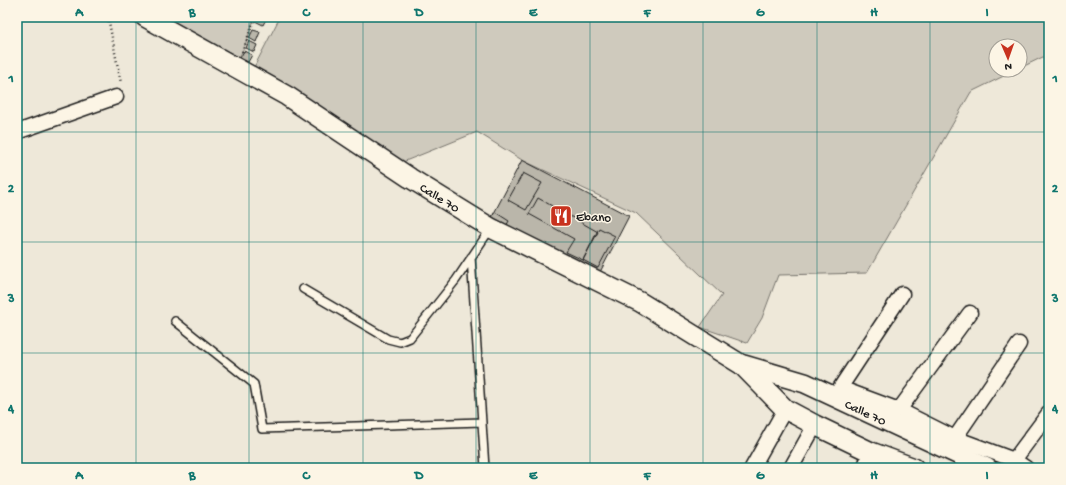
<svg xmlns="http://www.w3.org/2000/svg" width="1066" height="485" font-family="'Gochi Hand',sans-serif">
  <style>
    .green { fill: #cfcabd; stroke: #76736c }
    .building { fill: #bab6aa; stroke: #1c1c1c }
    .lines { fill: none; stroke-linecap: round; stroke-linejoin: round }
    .lane-casing { stroke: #1c1c1c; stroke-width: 10 }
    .street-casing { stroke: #1c1c1c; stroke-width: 17 }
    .secondary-casing { stroke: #1c1c1c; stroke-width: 22 }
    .path { stroke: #1c1c1c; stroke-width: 2.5; stroke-dasharray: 1 3; stroke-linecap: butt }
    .lane { stroke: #fcf5e5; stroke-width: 7 }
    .street { stroke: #fcf5e5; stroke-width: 14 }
    .secondary { stroke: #fcf5e5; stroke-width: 19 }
    .grid { fill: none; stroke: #0f766e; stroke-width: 1; stroke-opacity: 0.55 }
    .labels { text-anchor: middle; stroke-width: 3; stroke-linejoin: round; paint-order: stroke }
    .street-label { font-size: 13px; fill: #1c1c1c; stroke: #fcf5e5 }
    .poi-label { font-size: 13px; fill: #1c1c1c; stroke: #fcf5e5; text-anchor: start }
    .neatline { fill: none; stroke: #0f766e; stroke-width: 1.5 }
    .grid-label { font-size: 13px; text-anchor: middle; font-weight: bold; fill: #0f766e }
  </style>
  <rect width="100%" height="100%" fill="#eee8d9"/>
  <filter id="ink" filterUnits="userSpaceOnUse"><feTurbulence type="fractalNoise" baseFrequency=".025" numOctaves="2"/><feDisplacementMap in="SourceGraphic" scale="8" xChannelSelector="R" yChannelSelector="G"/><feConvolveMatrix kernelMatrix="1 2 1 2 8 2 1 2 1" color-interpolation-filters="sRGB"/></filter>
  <g filter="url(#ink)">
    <path class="green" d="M145 17H255L245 45 235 67 250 75 280 17H1049V54L1020 68V46H996V70H1016L971 92 867 273 778 275 762 318 747 343 700 327 722 295 636 213 522 160 477 132 393 166Z"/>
    <path class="building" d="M257 17H267L263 25 255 21Z
      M253 30 260 32 256 42 249 38Z
      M249 41 257 45 254 52 246 48Z
      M244 51 252 55 248 62 240 58Z
      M522 160 629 216 600 272 492 217Z
      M523 173 542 183 526 210 508 200Z
      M538 198 598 232 583 260 566 252 574 239 529 214Z
      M495 212 509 221 505 228 490 220Z
      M599 228 615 236 598 268 583 260Z"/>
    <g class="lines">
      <g class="lane-casing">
        <path id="lane" d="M471 257 485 468
          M303 289 388 339 400 342 410 338 456 280 491 228
          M175 321 254 384 262 429 482 422"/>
      </g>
      <g class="street-casing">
        <path id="street" d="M17 132 116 97
          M902 294 840 388 899 410 955 438 1014 460 1026 468
          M899 410 970 313
          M955 438 1019 344
          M1014 460 1049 413
          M752 468 785 409
          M791 468 815 425
          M864 468 871 452"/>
      </g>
      <g class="secondary-casing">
        <g id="secondary">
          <path id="s1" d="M145 17 287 96 410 178 491 228 640 302 742 365 785 409 815 425 871 452 914 468"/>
          <path id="s2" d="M744 365 805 383 987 468"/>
        </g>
      </g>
      <path class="path" d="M108 17 121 83
        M242 52 245 45 255 17"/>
      <use href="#lane" class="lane"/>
      <use href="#street" class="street"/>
      <use href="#secondary" class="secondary"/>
    </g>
  </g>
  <path class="grid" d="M136 17V468M249 17V468M363 17V468M476 17V468M590 17V468M703 17V468M817 17V468M930 17V468M17 132H1049M17 242H1049M17 353H1049"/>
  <defs>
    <g id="restaurant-square" transform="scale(1.15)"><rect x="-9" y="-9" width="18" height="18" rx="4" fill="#c8321e" stroke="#fcf5e5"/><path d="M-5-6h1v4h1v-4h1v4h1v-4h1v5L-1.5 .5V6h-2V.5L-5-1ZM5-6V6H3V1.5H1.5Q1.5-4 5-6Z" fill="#fff"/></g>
  </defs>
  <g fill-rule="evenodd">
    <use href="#restaurant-square" x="561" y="216"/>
  </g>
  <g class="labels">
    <g class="street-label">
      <text dy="5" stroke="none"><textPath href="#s1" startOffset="346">Calle 70</textPath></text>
      <text dy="5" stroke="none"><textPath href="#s2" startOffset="131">Calle 70</textPath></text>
    </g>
    <g class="poi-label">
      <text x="576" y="221">Ebano</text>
    </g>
  </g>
  <rect width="1066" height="485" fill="none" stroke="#fcf5e5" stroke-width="44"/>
  <g transform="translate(1008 58) rotate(178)"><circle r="19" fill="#fcf5e5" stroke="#a29e95"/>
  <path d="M0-3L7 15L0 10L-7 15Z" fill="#c8321e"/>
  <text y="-6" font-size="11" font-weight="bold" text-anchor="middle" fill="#1c1c1c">N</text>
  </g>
  <rect x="22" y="22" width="1022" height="441" class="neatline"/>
  <g class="grid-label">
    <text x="79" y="16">A</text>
    <text x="192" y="16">B</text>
    <text x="306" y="16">C</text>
    <text x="419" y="16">D</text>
    <text x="533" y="16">E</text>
    <text x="647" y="16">F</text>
    <text x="760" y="16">G</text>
    <text x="874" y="16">H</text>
    <text x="987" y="16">I</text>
    <text x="11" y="82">1</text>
    <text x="1055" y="82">1</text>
    <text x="11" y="192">2</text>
    <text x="1055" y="192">2</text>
    <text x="11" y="302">3</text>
    <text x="1055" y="302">3</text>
    <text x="11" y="412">4</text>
    <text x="1055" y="412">4</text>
    <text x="79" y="479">A</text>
    <text x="192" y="479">B</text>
    <text x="306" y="479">C</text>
    <text x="419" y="479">D</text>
    <text x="533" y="479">E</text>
    <text x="647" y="479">F</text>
    <text x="760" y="479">G</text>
    <text x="874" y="479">H</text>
    <text x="987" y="479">I</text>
  </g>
</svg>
